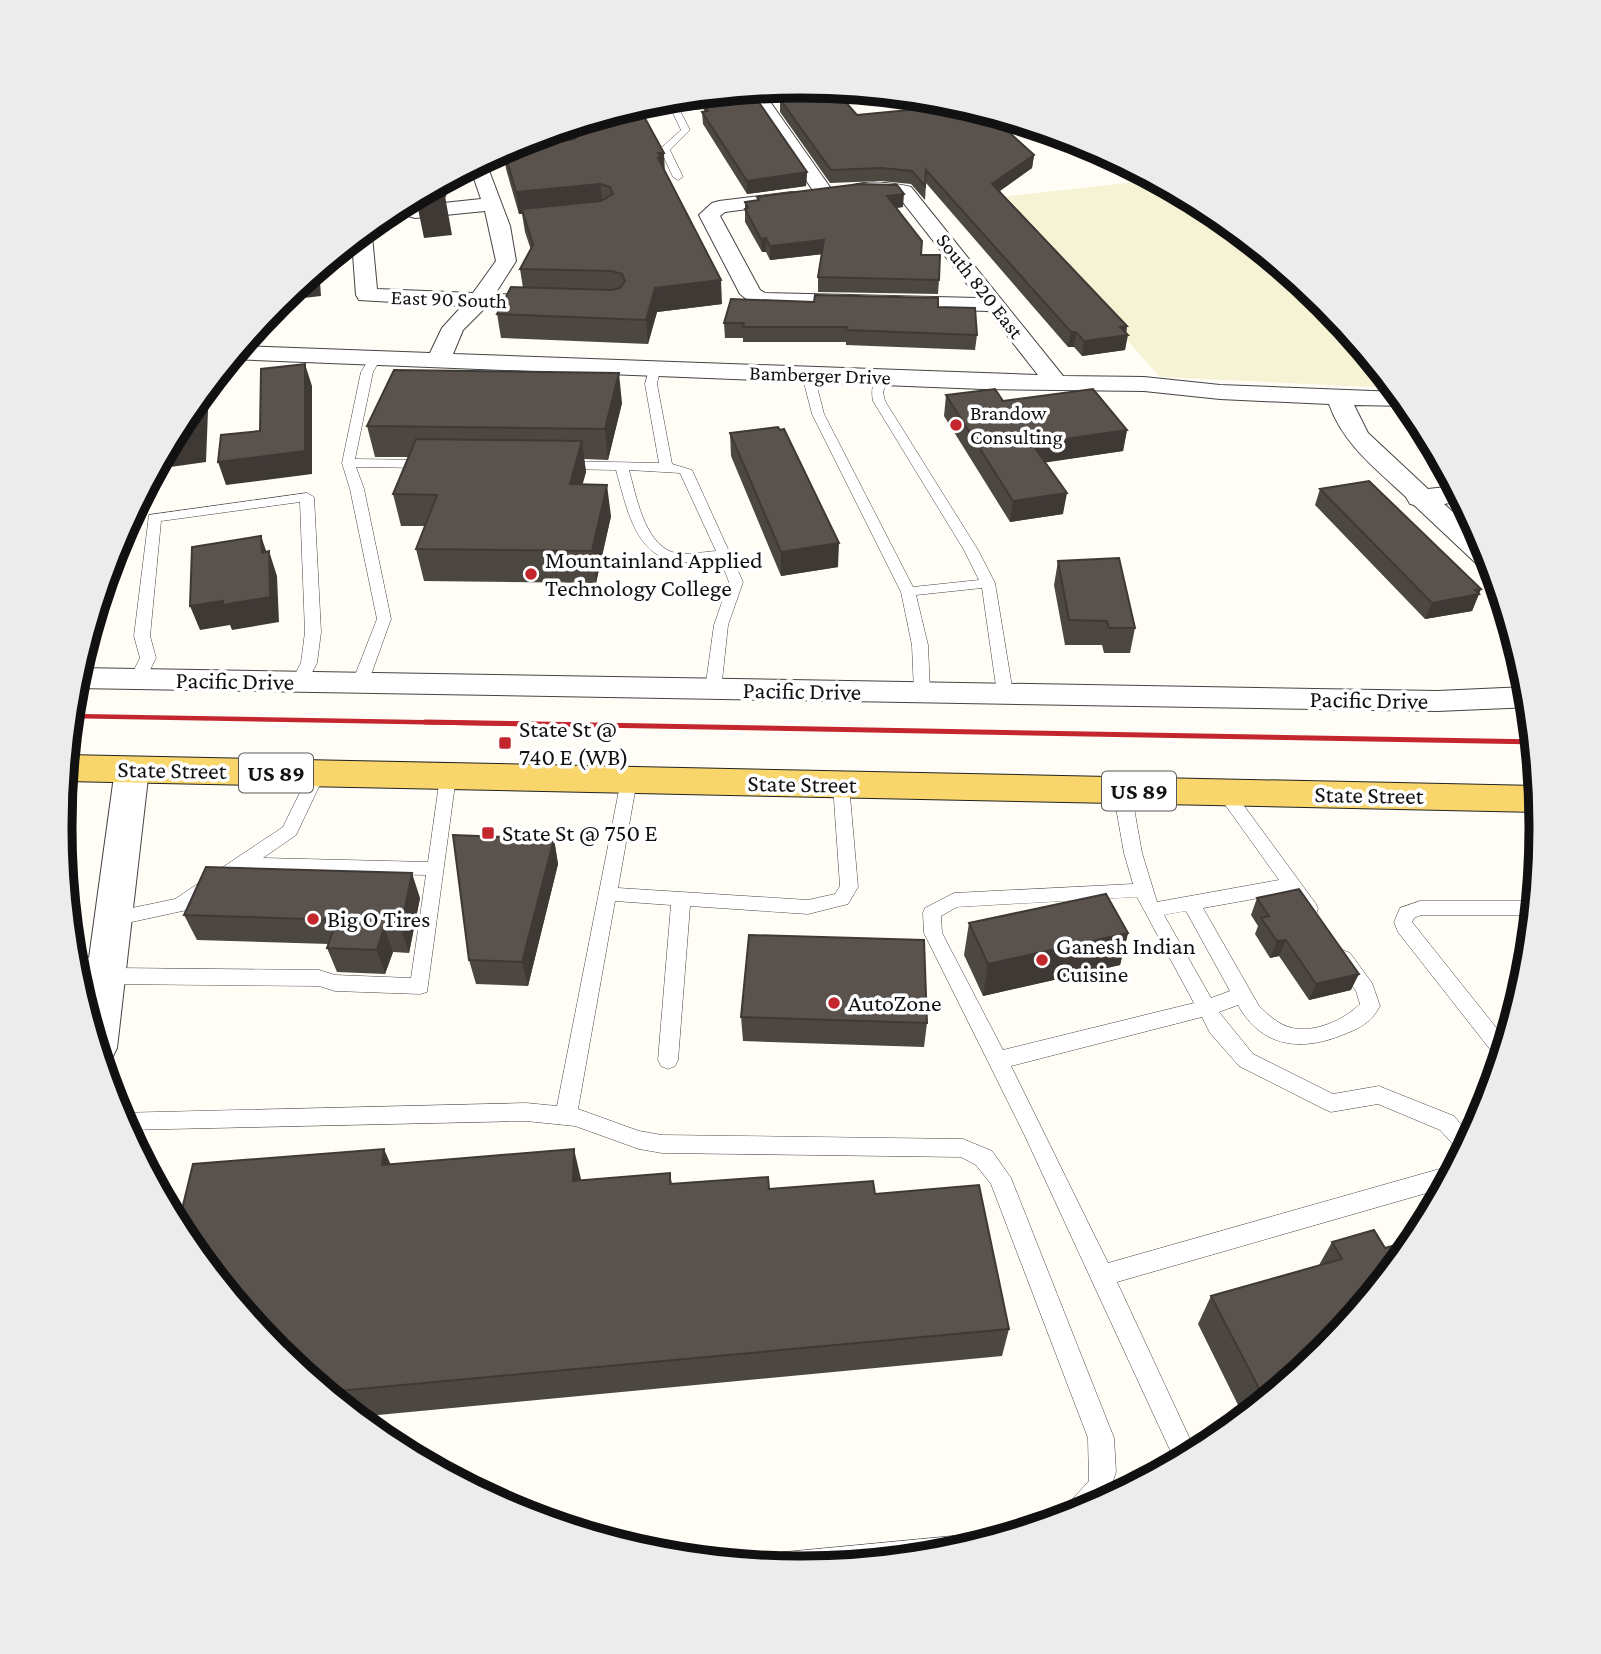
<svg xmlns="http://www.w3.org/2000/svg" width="1601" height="1654" font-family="'Crimson Pro',serif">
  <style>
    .farmland { fill: #f6f3d4 }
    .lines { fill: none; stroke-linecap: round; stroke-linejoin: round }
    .service-casing { stroke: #444; stroke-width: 1 }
    .minor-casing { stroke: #444; stroke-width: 2 }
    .secondary-casing { stroke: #333; stroke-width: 2 }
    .primary-casing { stroke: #222; stroke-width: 2 }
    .service { fill: #fff; fill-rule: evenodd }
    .minor { fill: #fff; fill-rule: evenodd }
    .secondary { fill: #fff6b0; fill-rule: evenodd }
    .primary { fill: #f9d66b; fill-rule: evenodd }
    .rail-far1 { stroke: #c4262e; stroke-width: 4.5 }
    .rail { stroke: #c4262e; stroke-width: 5 }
    .wall { fill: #4d4742 }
    .shaded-wall { fill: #3f3936 }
    .building { fill: #5a524d; stroke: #3f3936; stroke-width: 2 }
    .poi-dot { fill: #c4262e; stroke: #fff; stroke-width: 2.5 }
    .labels { text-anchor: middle; stroke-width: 7; stroke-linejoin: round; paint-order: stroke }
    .far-street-label { font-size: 21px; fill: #111; stroke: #fff }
    .far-poi-label { font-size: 21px; fill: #111; stroke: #fff; text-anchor: start }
    .shield { fill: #fff; stroke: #585858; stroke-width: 2 }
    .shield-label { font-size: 23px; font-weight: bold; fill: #111 }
    .poi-label { font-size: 24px; fill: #111; stroke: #fff; text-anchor: start }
    .street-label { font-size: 24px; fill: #111; stroke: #fff }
    .rim { fill: none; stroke: #111; stroke-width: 9 }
  </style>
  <rect width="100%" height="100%" fill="#fffdf5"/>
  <path class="farmland" d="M1155 180 1213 211 1325 303 1394 388 1160 377 999 197Z"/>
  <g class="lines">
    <g class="service-casing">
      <path id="service" d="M673 102 677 105 690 130 670 150 683 177 678 180 673 177 660 149 681 130 669 105Z
        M375 354 381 358 373 372 355 459 428 460 434 464 428 468 356 467 364 489 391 619 368 683 360 688 352 683 377 619 350 489 342 463 361 372 371 356Z
        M650 366 660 369 657 384 672 464 692 470 743 582 728 625 721 690 713 695 705 690 714 625 729 582 720 559C705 560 690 564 675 561 634 555 626 504 616 470L561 469 554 465 561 461 659 463 645 384ZM629 470 680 473 716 551C702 552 685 556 672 552 644 542 636 495 629 470Z
        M808 371 814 375 824 414 913 587 979 580 964 550 873 401C871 392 872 377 882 374L888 378 883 392 885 401 978 550 995 583 1013 693 1011 697 1005 698 997 693 982 588 916 595 928 645 930 692 922 697 914 692 912 645 901 592 812 414 802 375Z
        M307 493 314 497 321 632 317 663 305 686 299 687 291 682 301 663 305 632 300 502 161 521 150 636 156 658 143 684H131L129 680 140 658 134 636 149 515Z
        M317 768 325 774 296 835 263 858 428 862 440 777 448 771 456 777 427 992 420 994 335 991 319 986 106 984 99 981 96 976 99 972 75 974 73 960 108 955 115 958 118 963 115 968 319 970 335 975 411 978 426 875 244 871 187 910 113 926 106 924 104 919 106 914 113 912 175 899 283 827 309 774Z
        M629 774 637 780 618 888 808 900 835 894 840 886 833 785 841 779 849 785 858 887 848 904 808 914 690 906 678 1060 675 1066 668 1069 661 1066 658 1060 671 905 615 901 578 1109 639 1131 662 1135 963 1139 992 1151 1011 1178 1114 1438 1116 1472 1107 1499 1084 1512 1064 1518 1067 1505 1089 1481 1088 1438 991 1184 976 1165 961 1157 662 1153 639 1149 575 1126 526 1121 126 1130 117 1113 526 1103 557 1106 621 780Z
        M1122 785 1131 791 1142 853 1157 902 1279 880 1216 792 1225 786 1231 788 1316 904 1318 909 1316 914H1302L1287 893 1203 908 1259 1006C1268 1015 1279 1025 1292 1028 1315 1033 1344 1020 1360 1004L1356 991 1333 958 1336 953 1343 950 1350 953 1372 983 1380 1006C1373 1020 1361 1028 1347 1033 1304 1052 1262 1049 1238 1005L1219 1012 1253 1054 1333 1094 1379 1086 1386 1089 1454 1116 1471 1137 1462 1154 1440 1130 1378 1104 1331 1112 1324 1109 1239 1066 1210 1033 1202 1017 1011 1066 1108 1263 1450 1166 1454 1168 1444 1188 1117 1282 1196 1452 1176 1463 1024 1134 924 933 923 913 925 908 954 893 1133 884 1124 853 1113 791ZM1137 897 1194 1003 1003 1050 942 933 941 916 957 907ZM1186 911 1230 991 1211 998 1164 915Z
        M1420 901H1534L1533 915H1421L1414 918 1412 922 1506 1040 1501 1059 1496 1057 1398 932 1394 922 1400 908Z
        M964 1535 973 1539 976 1544 945 1554 800 1568 762 1564 766 1557 775 1553Z"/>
    </g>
    <g class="minor-casing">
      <path id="minor" d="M758 92 764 93 832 190 835 194 832 198H818L750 97Z
        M1058 134 1073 139 1065 143 1059 142 1056 138Z
        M485 160 510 226 516 261 495 294 551 296 559 298 562 303 559 308 551 310 486 307 463 330 453 354 1038 375 988 311 753 304 740 294 699 215 712 203 719 201 792 192 799 194 802 198 799 202 725 212 720 216 760 290 765 293 978 298 898 196C884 194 853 200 844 191 855 178 895 183 911 187L1063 376 1144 377 1220 385 1398 392 1409 406 1354 405 1368 433 1428 489 1455 486 1462 501 1444 504 1483 539 1493 570 1481 568 1414 505 1410 504 1406 497C1376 469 1343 444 1329 404L1220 399 1144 391 983 389 231 359 241 346 430 353 442 328 462 306 359 300 356 295 352 241 365 231 372 236 377 289 473 293 496 261 485 211 415 218 408 216 405 212 408 208 415 206 481 199 470 167Z
        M78 668 1437 691 1528 687 1530 707 1437 711 75 688Z
        M132 757 144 761 149 769 117 1048 111 1060 102 1063 83 1002 115 769 120 761Z"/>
    </g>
    <g class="secondary-casing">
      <path id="secondary" d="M811 87 847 91 838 96 628 115 620 111 653 101Z"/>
    </g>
    <g class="primary-casing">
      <path id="primary" d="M67 755 1537 786 1540 812 65 781Z"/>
    </g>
    <use href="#service" class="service"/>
    <use href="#minor" class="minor"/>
    <use href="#secondary" class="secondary"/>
    <use href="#primary" class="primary"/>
    <path class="rail-far1" d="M70 716 523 724"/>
    <path class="rail" d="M425 722 1533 742"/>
  </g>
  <path class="wall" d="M703 98 807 172 806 186 747 194 703 124 702 112 704 111Z
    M780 99H837L857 115 944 107 938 100H945L988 113 1034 155 1032 168 1000 191 1127 326 1125 350 1082 356 1074 347H1068L926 183 925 200 911 184 881 181 830 183 780 112Z
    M628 109 665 171 722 304 657 312 648 344 501 338 497 314 523 288 520 269 531 250 525 232 522 214H519L506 169 504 152H501V151L517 142Z
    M757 197 903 207 896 208 921 255 939 280 938 294 818 292V277L822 254 770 260 766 252H762L745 222V202L757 201Z
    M938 307 977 335 975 350 846 345V342H743V338H725L724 323Z
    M946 395 1003 401 1127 430 1123 451 1045 462 1063 514 1010 522 944 416Z
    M622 403 608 460 584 459 586 472 582 484 611 516 596 583 424 581 416 549 425 526H401L393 494 409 457H375L367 426Z
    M730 433 838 567 781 576 731 456Z
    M1320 489 1481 589 1472 611 1425 619 1315 505Z
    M1058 561 1135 628 1130 653H1104L1102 645H1065L1054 585Z
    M554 839 558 864 528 986 476 984 469 960Z
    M420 898 409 953 393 952 385 974 337 972 327 948 329 944 197 940 184 915Z
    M1257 898 1351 990 1309 1000 1279 956 1270 958 1255 934 1258 926 1251 915Z
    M969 923 1128 933 1120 965 983 996 964 955Z
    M741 1017 927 1023 924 1047 743 1041Z
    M390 1164 581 1180 670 1173 672 1184 875 1194 1009 1329 1002 1356 357 1417 276 1351Z
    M1332 1242 1385 1248 1324 1351 1244 1417 1198 1324 1211 1296 1319 1265Z"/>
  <path class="shaded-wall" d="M569 127 571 146 504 150 517 142Z
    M658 153H664L665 174 660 180Z
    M1034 155 1032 168 991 197 992 184Z
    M807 172 806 186 747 194V181Z
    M600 184 603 206 522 209V214H519L516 192Z
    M904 194 903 207 886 209 887 196Z
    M445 196 452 235 424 238 416 199Z
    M766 238V252H762L761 239Z
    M824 240V254L770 260V246Z
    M319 268 321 296 286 300 285 296Z
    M721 280 722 304 657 312 648 344 646 320 655 288Z
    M1127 326 1125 336 1128 335 1125 350 1082 356 1084 341 1120 327Z
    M1071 332H1076L1074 347H1068Z
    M305 364 312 386V474L226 485 218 462 305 451Z
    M619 373 622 403 608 460 605 429Z
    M209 385 206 462 156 469 174 434 197 400Z
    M1127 430 1123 451 1029 465 1032 444Z
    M582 441 586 472 574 516 570 484Z
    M607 485 611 516 596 583 592 551Z
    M1067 493 1063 514 1010 522 1013 501Z
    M261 536 269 559V551L277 576 279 622 232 630 230 625 200 630 190 606 262 553Z
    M839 543 838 567 781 576V552Z
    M1481 589 1472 611 1425 619 1432 603Z
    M554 839 558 864 528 986 522 962Z
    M412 873 420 898 409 953 401 928Z
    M384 927 393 952 385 974 377 950Z
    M1128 933 1120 965 983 996 988 964Z
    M1286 940 1279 956 1270 958 1277 941Z
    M1359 974 1351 990 1309 1000 1316 984Z
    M384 1149 397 1179 382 1165Z
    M574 1149 581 1179 580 1210 573 1181Z"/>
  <path class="building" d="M747 94 752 102 758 101 807 172 747 181 702 112 708 111 705 106H708L703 98Z
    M833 94 837 99 842 98 857 115 961 105 988 113 1034 155 992 184 1127 326 1120 327 1128 335 1084 341 1076 332H1071L926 170 925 186 912 171 881 168 831 170 780 99Z
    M628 109 629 110 640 109 664 153H658L661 158H658L721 280 655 288 646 320 497 314 511 287 611 290 620 288 625 281 622 274 612 271 520 269 533 245 522 209 601 201 613 194 610 187 600 184 516 192 504 150 510 146 575 139 580 131 575 126H572Z
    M442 182 445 196 416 199V197Z
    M859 184 897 185 904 194 887 196 922 241 921 255H940L939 280 818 277 824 240 770 246 766 238 761 239 745 209 748 208 745 202 759 200 757 197Z
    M815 295 938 298V307L975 308 977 335 846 330 847 327H743L744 323H724L731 299 814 302Z
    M305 364V451L218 462 221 435 260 431 261 369Z
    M394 370 619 373 605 429 367 426Z
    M995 389 1003 401 1093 389 1127 430 1032 444 1067 493 1013 501 946 395Z
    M197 400 195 431 174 434 185 415Z
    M778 427 780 430 784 429 839 543 781 552 730 433Z
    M416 439 582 441 570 484 607 485 592 551 416 549 437 495 393 494Z
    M1369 481 1481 589 1475 590 1479 594 1432 603 1320 489Z
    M261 536 262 553 269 551 270 597 222 605 223 601 190 606 192 547Z
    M1119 558 1135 628H1109L1107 621 1069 620 1058 561Z
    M453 835 554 839 522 962 469 960Z
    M206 867 412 873 401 928 384 927 377 950 327 948 337 920 184 915Z
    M1299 889 1359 974 1316 984 1286 940 1277 941 1261 918 1269 916 1257 898Z
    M1106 894 1128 933 988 964 969 923Z
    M749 935 924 940 927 1023 741 1017Z
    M384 1149 382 1165 574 1149 573 1181 670 1173V1184L768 1177 769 1189 873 1181 875 1194 979 1185 1009 1329 327 1392 276 1351 184 1238 178 1226 193 1164Z
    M1374 1230 1385 1248 1417 1239 1324 1351 1265 1400 1211 1296 1342 1259 1332 1242Z"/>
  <g class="poi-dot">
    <circle cx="956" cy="425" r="7"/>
    <circle cx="531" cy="574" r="7"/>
    <rect x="498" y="736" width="14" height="14" rx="3.5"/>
    <rect x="481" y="826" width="14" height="14" rx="3.5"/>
    <circle cx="313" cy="919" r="7"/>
    <circle cx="1042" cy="960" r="7"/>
    <circle cx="834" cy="1003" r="7"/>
  </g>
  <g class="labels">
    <g class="far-street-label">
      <text transform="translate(980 286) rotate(52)" y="7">South 820 East</text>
      <text transform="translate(449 299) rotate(2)" y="7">East 90 South</text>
      <text transform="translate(820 375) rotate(2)" y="7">Bamberger Drive</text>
    </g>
    <g class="far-poi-label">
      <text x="970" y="420">Brandow<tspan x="970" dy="24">Consulting</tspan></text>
    </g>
    <g class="shield">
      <rect x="239" y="753.5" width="74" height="39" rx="5"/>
      <rect x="1102" y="771.5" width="74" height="39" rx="5"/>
    </g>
    <g class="shield-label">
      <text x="276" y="781">US 89</text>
      <text x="1139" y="799">US 89</text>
    </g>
    <g class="poi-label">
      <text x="545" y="568">Mountainland Applied<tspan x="545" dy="28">Technology College</tspan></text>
      <text x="519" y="737">State St @<tspan x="519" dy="28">740 E (WB)</tspan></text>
      <text x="502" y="841">State St @ 750 E</text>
      <text x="327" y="927">Big O Tires</text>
      <text x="1056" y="954">Ganesh Indian<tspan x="1056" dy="28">Cuisine</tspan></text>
      <text x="848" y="1011">AutoZone</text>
    </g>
    <g class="street-label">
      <text transform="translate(235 681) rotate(1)" y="8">Pacific Drive</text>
      <text transform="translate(802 691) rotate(1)" y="8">Pacific Drive</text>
      <text transform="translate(1369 700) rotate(1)" y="8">Pacific Drive</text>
      <text transform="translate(172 770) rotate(1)" y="8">State Street</text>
      <text transform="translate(802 784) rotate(1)" y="8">State Street</text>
      <text transform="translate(1369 795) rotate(1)" y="8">State Street</text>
    </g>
  </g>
  <path d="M0 0H1601V1654H0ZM800 98H801A728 728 0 0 1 1529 826V828A728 728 0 0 1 801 1556H800A728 728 0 0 1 72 828V826A728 728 0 0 1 800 98Z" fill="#ececec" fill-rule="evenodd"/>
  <path class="rim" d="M800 98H801A728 728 0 0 1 1529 826V828A728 728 0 0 1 801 1556H800A728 728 0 0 1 72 828V826A728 728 0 0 1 800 98Z"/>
</svg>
